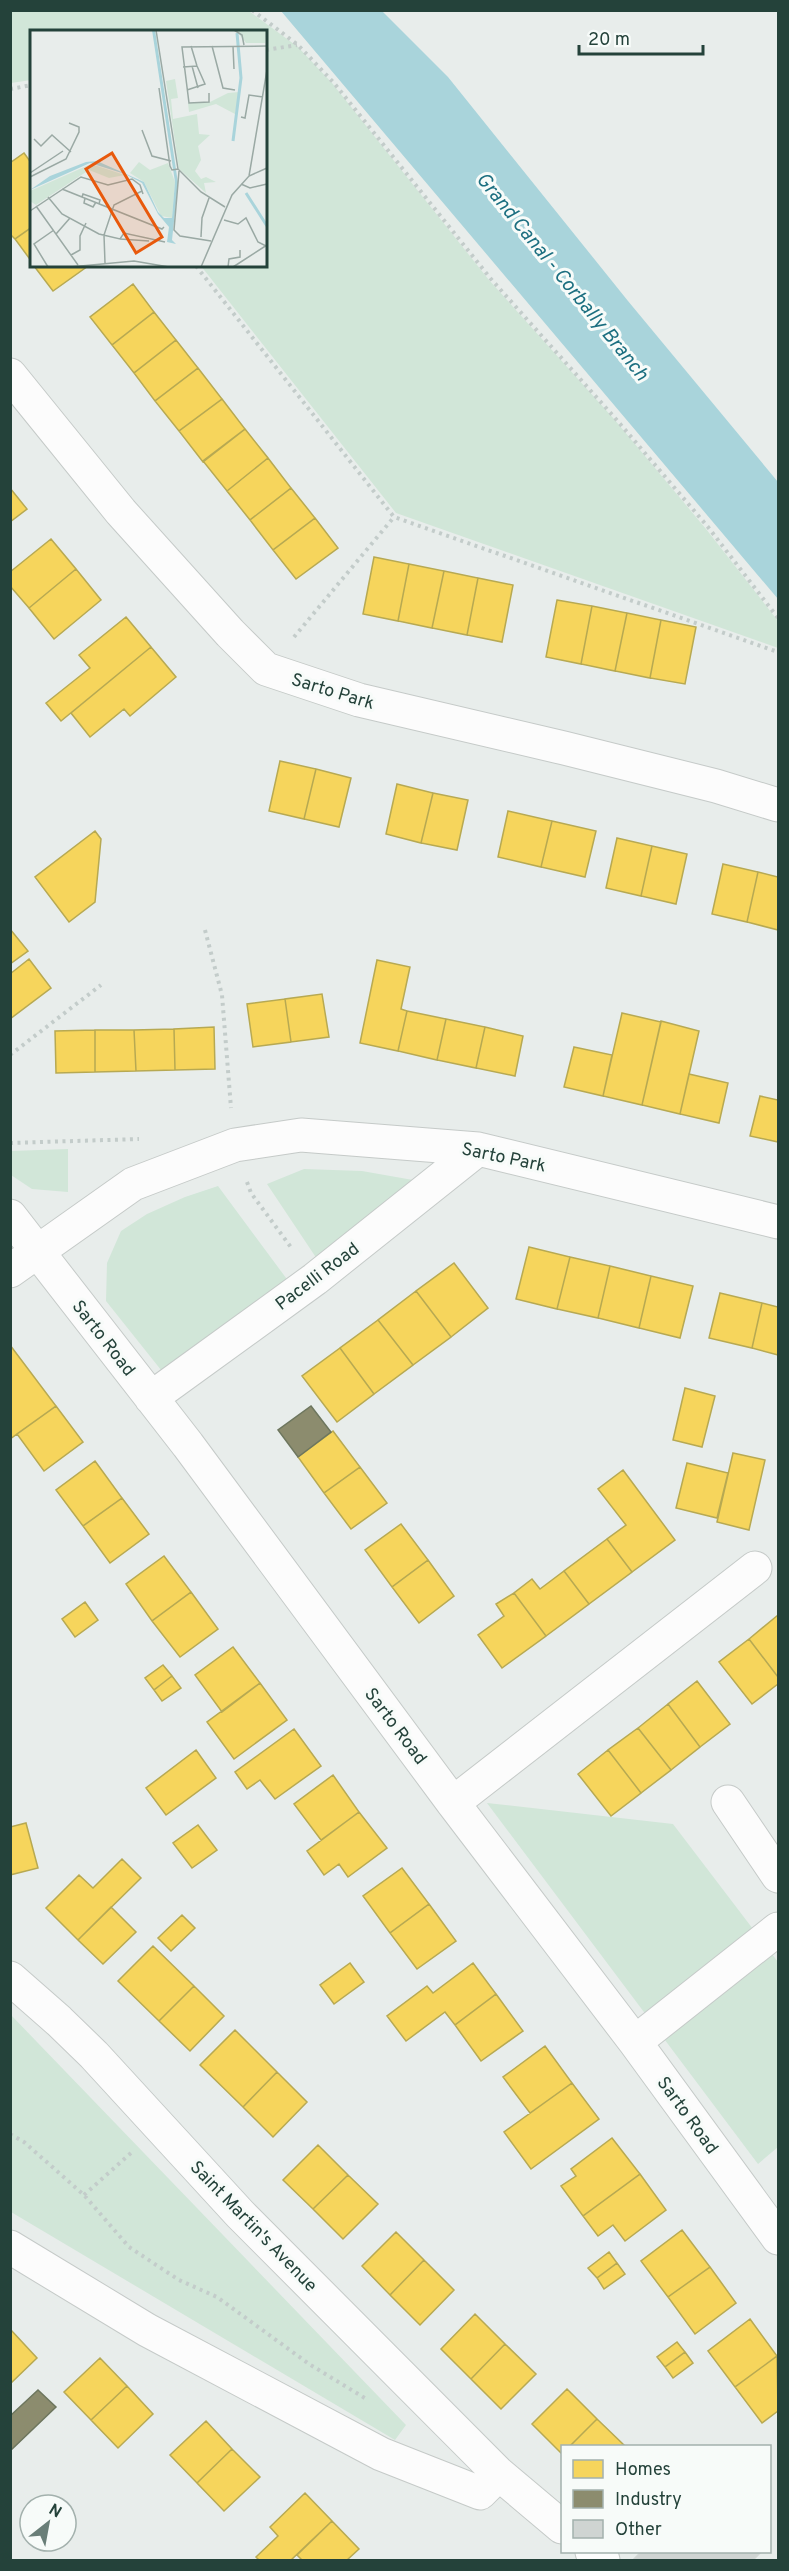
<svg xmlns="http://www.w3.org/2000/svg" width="789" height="2571" font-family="Overpass,sans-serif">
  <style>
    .green { fill: #d1e6d8 }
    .water { fill: #a9d4db }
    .homes { fill: #f6d55c; stroke: #b7a952; stroke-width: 1.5 }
    .industry { fill: #8c8c6e; stroke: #6d765e; stroke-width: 1.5 }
    .building { fill: #cfd4d2; stroke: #d1d6d4; stroke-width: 1.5 }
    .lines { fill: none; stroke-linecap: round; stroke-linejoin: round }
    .minor-casing { stroke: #c5cac8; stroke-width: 35 }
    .path { stroke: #c3ccca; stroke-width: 4; stroke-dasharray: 3 4.5; stroke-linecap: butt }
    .minor { stroke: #fcfcfc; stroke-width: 33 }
    .labels { text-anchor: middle; stroke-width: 6; stroke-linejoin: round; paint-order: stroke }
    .street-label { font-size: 18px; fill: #24423a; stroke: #f7fbf9 }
    .water-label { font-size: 20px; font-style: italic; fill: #1c6f80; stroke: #f7fbf9 }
    .inset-river { fill: none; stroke: #a9d4db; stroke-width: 3 }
    .inset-road { fill: none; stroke: #9aa9a4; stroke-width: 1.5 }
    .view { fill: #e8590c; fill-opacity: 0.15; stroke: #e8590c; stroke-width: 3 }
    .inset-edge { fill: none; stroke: #24423a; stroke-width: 3 }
  </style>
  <rect width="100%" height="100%" fill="#e8edeb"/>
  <path class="green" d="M10 11H249L298 47 332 83 489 280 614 419 706 529 778 621V648L396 513 201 266H266V32H32L31 80 11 83Z
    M68 1149V1192L32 1189 11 1175V1151Z
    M304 1169 362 1171 413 1180 317 1259 267 1184Z
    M218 1186 289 1282 169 1380 106 1301 107 1263 121 1231 147 1214 185 1197Z
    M487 1803 673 1824 778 1962V2147L758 2164Z
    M11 2015 406 2425 395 2440 11 2212Z"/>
  <path class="water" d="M281 11H382L448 77 628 301 778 482V599Z"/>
  <path class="homes" d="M24 153 32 164V227L15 239 10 234V163Z
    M32 227V262L15 239Z
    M34 266H88L53 291Z
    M133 284 154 312 112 345 90 317Z
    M154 312 176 340 134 373 112 345Z
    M176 340 198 368 155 401 134 373Z
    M198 368 222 399 179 431 155 401Z
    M222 399 245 429 203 462 179 431Z
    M245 429 268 458 227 491 203 461Z
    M268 458 291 488 250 520 227 491Z
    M10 488 27 509 10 522Z
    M291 488 315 518 273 550 250 520Z
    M315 518 338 548 296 579 273 550Z
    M51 539 76 569 29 608 10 586V572Z
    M374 557 409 564 398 621 363 614Z
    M409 564 444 571 432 628 398 621Z
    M76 569 101 600 54 639 29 608Z
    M444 571 478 578 467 635 432 628Z
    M478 578 513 585 502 642 467 635Z
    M557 600 592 606 581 664 546 657Z
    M592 606 627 613 615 671 581 664Z
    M627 613 661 620 650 678 615 671Z
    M126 617 151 647 61 721 46 703 90 668 79 655Z
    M661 620 696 627 685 684 650 678Z
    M151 647 176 677 130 716 124 709 90 737 71 713Z
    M280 761 316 769 304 819 269 811Z
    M316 769 351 778 339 827 304 819Z
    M397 784 433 793 421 843 386 834Z
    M433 793 468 800 457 850 421 843Z
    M508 811 552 821 541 867 498 857Z
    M552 821 596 831 585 877 541 867Z
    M95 831 101 839 95 902 69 922 35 877Z
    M617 838 652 846 641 896 606 888Z
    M652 846 687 854 676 904 641 896Z
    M723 864 758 872 747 922 712 914Z
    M758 872 778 877V930L747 922Z
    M10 929 28 951 10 964Z
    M29 959 51 988 10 1019V974Z
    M377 960 410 967 401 1009 407 1011 398 1051 360 1043Z
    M322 994 329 1037 291 1042 285 999Z
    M285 999 291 1042 253 1047 247 1004Z
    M407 1011 446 1019 437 1060 398 1051Z
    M622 1013 661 1022 642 1105 603 1096Z
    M446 1019 485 1027 476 1068 437 1060Z
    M661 1021 699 1031 680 1114 642 1105Z
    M214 1027 215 1069 175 1070 174 1029Z
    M485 1027 523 1036 515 1076 476 1068Z
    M174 1029 175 1070 136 1071 134 1030Z
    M95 1030H134L136 1071 95 1072Z
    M95 1030V1072L56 1073 55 1031Z
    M574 1047 612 1055 603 1096 564 1087Z
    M689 1074 728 1083 719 1123 680 1114Z
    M760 1096 778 1100V1142L750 1136Z
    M529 1247 570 1257 557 1309 516 1299Z
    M570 1257 610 1266 598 1318 557 1309Z
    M454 1263 488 1308 451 1337 416 1291Z
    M610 1266 651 1276 639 1328 598 1318Z
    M651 1276 693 1286 680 1338 639 1328Z
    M416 1291 451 1337 413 1365 378 1320Z
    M720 1293 762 1303 752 1348 709 1338Z
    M762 1303 778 1307V1355L752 1348Z
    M378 1320 413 1365 374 1394 340 1348Z
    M10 1345 56 1406 10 1439Z
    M340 1348 374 1394 337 1422 302 1376Z
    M685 1388 715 1396 702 1447 673 1440Z
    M56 1406 83 1442 44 1471 17 1434Z
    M333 1431 360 1467 324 1493 298 1457Z
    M733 1453 765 1460 749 1530 717 1522Z
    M95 1461 122 1498 83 1526 56 1490Z
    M687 1463 728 1473 717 1518 676 1508Z
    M360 1467 387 1503 351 1529 324 1493Z
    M623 1470 675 1540 632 1572 607 1539 626 1525 598 1489Z
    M122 1498 149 1534 110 1563 83 1526Z
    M401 1524 428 1560 392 1587 365 1550Z
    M607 1539 632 1572 589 1604 564 1571Z
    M164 1556 191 1592 152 1621 126 1584Z
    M428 1560 454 1596 419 1623 392 1587Z
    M564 1571 589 1604 546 1636 514 1593 532 1579 540 1589Z
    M191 1592 218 1629 180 1657 152 1621Z
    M514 1593 546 1636 502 1668 478 1635 504 1616 496 1604Z
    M85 1602 98 1620 75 1637 62 1619Z
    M778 1615V1677L749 1639Z
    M749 1639 778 1677V1684L752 1704 719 1662Z
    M233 1647 260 1683 222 1712 195 1675Z
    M163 1665 172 1676 154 1690 145 1678Z
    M172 1676 181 1688 162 1701 154 1690Z
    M697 1681 730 1724 700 1747 668 1704Z
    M260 1683 287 1720 234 1759 207 1722Z
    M668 1704 700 1747 671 1770 638 1728Z
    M638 1728 671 1770 641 1793 608 1750Z
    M294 1729 321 1766 275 1799 260 1780 247 1789 235 1772Z
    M196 1750 216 1778 166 1815 146 1788Z
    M608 1750 641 1793 611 1816 578 1774Z
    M333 1775 359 1812 321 1840 294 1804Z
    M359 1812 387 1848 348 1877 339 1864 324 1875 307 1851Z
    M26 1823 38 1868 10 1875V1827Z
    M198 1825 217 1850 192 1868 173 1843Z
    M122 1859 141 1878 78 1940 46 1908 79 1875 93 1888Z
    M402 1868 429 1904 390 1933 363 1896Z
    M429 1904 456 1941 417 1969 390 1933Z
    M111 1907 136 1932 103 1964 78 1940Z
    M182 1915 195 1928 171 1951 158 1938Z
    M153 1946 194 1986 159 2021 118 1981Z
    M350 1963 364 1982 334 2004 320 1985Z
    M473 1963 496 1994 455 2025 445 2012 406 2041 387 2016 427 1986 433 1993Z
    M194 1986 224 2016 190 2051 159 2021Z
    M496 1994 523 2031 481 2061 455 2025Z
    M235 2030 277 2072 243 2107 200 2065Z
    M545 2046 572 2083 530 2113 503 2077Z
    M277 2072 307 2102 273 2137 243 2107Z
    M572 2083 599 2119 531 2169 504 2132Z
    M612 2138 640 2174 583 2216 561 2186 576 2176 571 2169Z
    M318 2145 348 2175 313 2209 283 2180Z
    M640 2174 666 2210 625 2241 613 2225 598 2236 583 2216Z
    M348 2175 378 2204 343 2239 313 2209Z
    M682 2230 710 2267 668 2297 641 2261Z
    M396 2232 424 2260 390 2295 362 2266Z
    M609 2252 617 2263 597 2278 588 2268Z
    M424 2260 454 2290 420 2325 390 2295Z
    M617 2263 625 2274 604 2289 597 2278Z
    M710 2267 736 2303 695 2334 668 2297Z
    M475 2314 505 2344 471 2379 441 2349Z
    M750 2319 777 2356 735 2387 708 2351Z
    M11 2330 37 2358 10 2384V2330Z
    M677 2342 685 2352 665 2367 657 2357Z
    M505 2344 536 2374 501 2409 471 2379Z
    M685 2352 693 2363 673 2378 665 2367Z
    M777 2356 778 2411 762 2423 735 2387Z
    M100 2358 127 2386 91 2420 64 2392Z
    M127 2386 153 2414 118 2448 91 2420Z
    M567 2389 597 2419 570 2446H562V2454L532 2424Z
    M597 2419 625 2446H570Z
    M206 2421 232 2449 197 2483 170 2455Z
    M232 2449 260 2477 224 2511 197 2483Z
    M305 2493 332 2521 291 2560H259L256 2557 278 2536 270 2527Z
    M332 2521 359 2549 347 2560H302L297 2555Z"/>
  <path class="industry" d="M311 1406 331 1432 298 1457 278 1430Z
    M38 2390 56 2407 10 2451V2416Z"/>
  <path class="building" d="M641 2552H761L753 2560H633Z"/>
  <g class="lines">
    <g class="minor-casing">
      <path id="minor" d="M10 375 121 512 230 633 266 669 359 700 564 748 716 786 778 805
        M10 1216 188 1445 453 1803 635 2042 778 2238
        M10 1271 133 1184 235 1145 301 1135 478 1149 778 1222
        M151 1398 315 1279 478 1149
        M728 1802 778 1876
        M453 1803 755 1568
        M10 1978 59 2021 94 2055 240 2214 499 2474 562 2527
        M635 2042 778 1929
        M10 2247 147 2330 381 2454 480 2493 499 2474
        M592 2552 603 2560"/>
    </g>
    <path class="path" d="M252 10 298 45 334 83 491 279 615 418 708 527 778 618
      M266 50 297 45
      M10 89 32 85
      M196 266 394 517 778 652
      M294 637 394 517
      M205 930 222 995 231 1108
      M10 1055 101 985
      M10 1143 139 1139
      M247 1182 251 1193 293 1250
      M10 2134 24 2142 84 2195 129 2247 179 2280 217 2297 309 2364 368 2400
      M84 2195 132 2152"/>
    <use href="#minor" class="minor"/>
  </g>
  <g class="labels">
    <g class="street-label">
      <text transform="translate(333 691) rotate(17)" y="6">Sarto Park</text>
      <text transform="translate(504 1157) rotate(12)" y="6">Sarto Park</text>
      <text transform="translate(317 1276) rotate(-37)" y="6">Pacelli Road</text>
      <text transform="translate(104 1338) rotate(52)" y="6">Sarto Road</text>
      <text transform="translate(396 1726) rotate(53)" y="6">Sarto Road</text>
      <text transform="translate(688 2115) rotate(54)" y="6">Sarto Road</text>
      <text transform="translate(254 2226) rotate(46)" y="6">Saint Martin's Avenue</text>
    </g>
    <g class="water-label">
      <text transform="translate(563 276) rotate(51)" y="7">Grand Canal - Corbally Branch</text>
    </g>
  </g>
  <g transform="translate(30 30)">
    <rect width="237" height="237" fill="#e8edeb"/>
    <path d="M206 0H237L235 13H216ZM145 49 148 68 141 69 143 89 167 84 169 104 180 105 168 116 171 130 165 141 171 149 176 147 186 152 174 153 176 163 149 139 136 51ZM209 62 205 84 186 74 159 82 158 73 180 72 198 63ZM109 132 120 140 138 133 145 152 142 188 131 186 114 152 100 143ZM61 134 95 145 79 148 59 140 6 175 0 171V161Z" fill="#d1e6d8"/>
    <path d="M122 0H125L148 153 142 210 146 214 137 212 139 197 128 184 112 153 95 144 60 133 0 160 20 146 56 132 67 131 114 152 128 182 134 188H142L145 152Z" fill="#a9d4db"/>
    <path class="inset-river" d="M203 111 211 48 207 3M216 163 237 196"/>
    <path class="inset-road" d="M126 0 148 139 171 162 195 177M204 0 212 5 214 15M161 16 167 36M182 16 193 58 205 60M203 16 204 39M162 36 168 58M153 37 167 36 175 54 157 60M129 58 140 136 142 140 148 139M179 63V72L159 73 152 17 237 16M211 87 215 88 219 65 233 67M112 100 122 126 141 131M4 109 11 116 22 105 41 122M149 141 144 200 150 206 181 211M0 143 33 121M219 146 237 40M0 147 36 129 49 102V97L39 93M211 154 220 158 237 154M32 159 132 199 134 197M18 167 32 184 69 204 90 209 94 203 135 212M52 167 53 164 70 170 69 174M55 168 54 173 63 177 66 172M6 176 48 235M0 181 51 147 78 155 102 149 110 155 113 164M194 190 208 194 216 188 228 212 236 216M26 204 40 188M171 207 172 188 179 168M90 209 119 211M41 225 50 220V206L56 193M75 233 74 205 84 175 112 161M18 237 4 214 24 200M40 237 104 231 139 237M171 237 202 165 219 146 237 138M198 237 199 229 210 227V220M203 237 237 215"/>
    <path class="view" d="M82 123 132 207 106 223 56 139Z"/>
    <rect width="237" height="237" class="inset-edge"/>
  </g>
  <rect width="789" height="2571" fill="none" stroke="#24423a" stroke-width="24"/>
  <rect x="561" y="2445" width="210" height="108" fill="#f7fbf9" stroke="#a3b1ad" stroke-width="1.5"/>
  <rect x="573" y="2460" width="30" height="18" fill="#f6d55c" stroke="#a3b1ad" stroke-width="1.5"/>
  <text x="615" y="2475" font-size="18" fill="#24423a">Homes</text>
  <rect x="573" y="2490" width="30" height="18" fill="#8c8c6e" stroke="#a3b1ad" stroke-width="1.5"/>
  <text x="615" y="2505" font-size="18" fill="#24423a">Industry</text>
  <rect x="573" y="2520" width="30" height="18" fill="#cfd4d2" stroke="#a3b1ad" stroke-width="1.5"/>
  <text x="615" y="2535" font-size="18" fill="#24423a">Other</text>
  <g transform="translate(48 2523) rotate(31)"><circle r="28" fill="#f7fbf9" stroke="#a3b1ad" stroke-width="1.5"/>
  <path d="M0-4.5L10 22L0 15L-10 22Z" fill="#697e78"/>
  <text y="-9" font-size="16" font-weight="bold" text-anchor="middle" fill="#24423a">N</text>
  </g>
  <path d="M579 45v9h124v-9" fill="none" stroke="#24423a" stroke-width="3"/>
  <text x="588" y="45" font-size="18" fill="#24423a" stroke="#f7fbf9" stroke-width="4.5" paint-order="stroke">20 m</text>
</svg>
